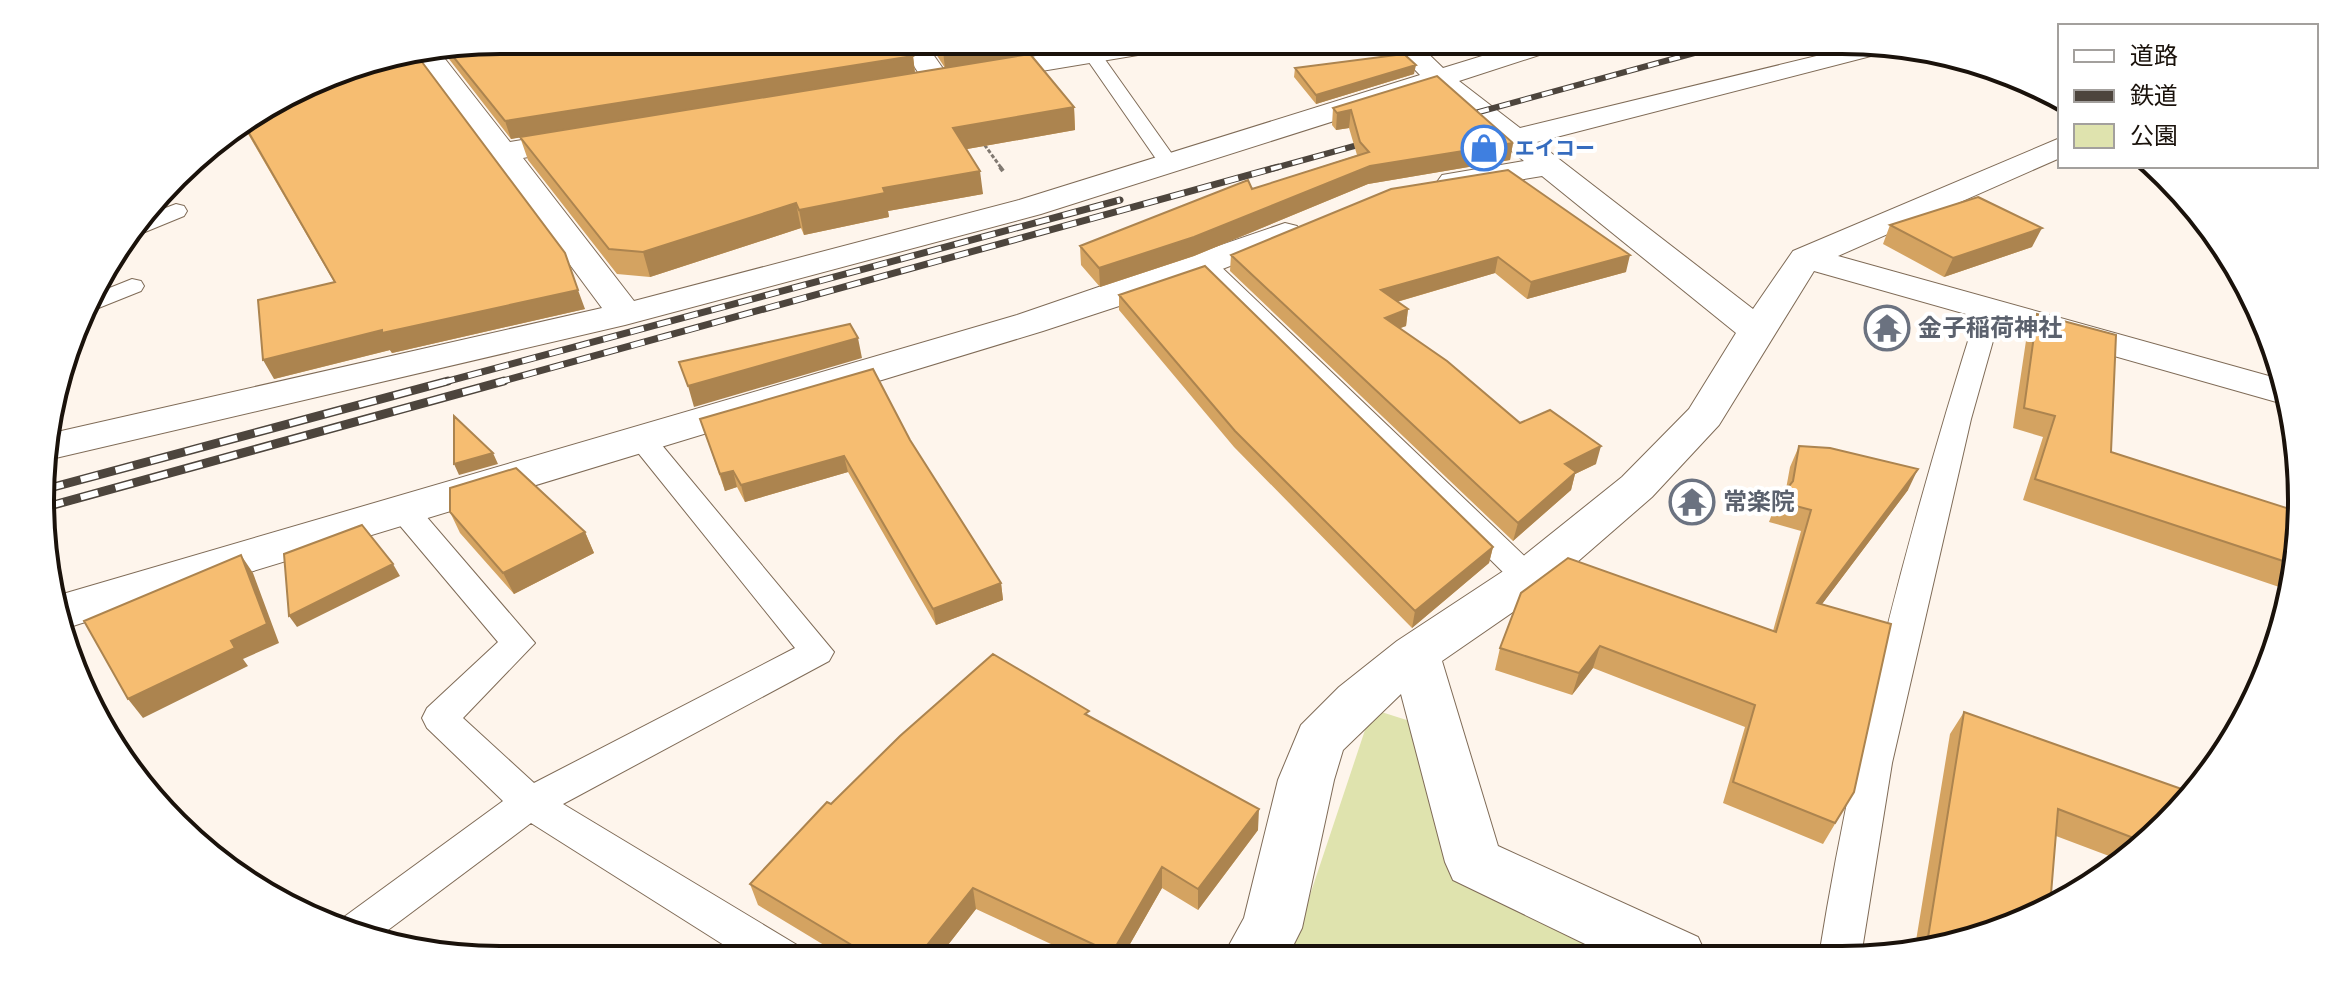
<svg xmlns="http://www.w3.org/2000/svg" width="2342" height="1000" font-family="'Roboto Condensed','Noto Sans JP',sans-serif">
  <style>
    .green { fill: #dfe3ae }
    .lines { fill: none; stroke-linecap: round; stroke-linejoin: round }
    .lane-casing { stroke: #7f6b57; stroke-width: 2 }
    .street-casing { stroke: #7f6b57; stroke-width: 2 }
    .path-far1 { stroke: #817971; stroke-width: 3; stroke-dasharray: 4 2; stroke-linecap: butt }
    .path { stroke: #817971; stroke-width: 4; stroke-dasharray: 5 3; stroke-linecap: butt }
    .lane { fill: #fff; fill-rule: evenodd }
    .street { fill: #fff; fill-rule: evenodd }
    .rail-far2-casing { stroke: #4d453d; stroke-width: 6 }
    .rail-far1-casing { stroke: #4d453d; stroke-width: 7 }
    .rail-casing { stroke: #4d453d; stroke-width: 9 }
    .rail-far2 { stroke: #fff; stroke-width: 4; stroke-dasharray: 11; stroke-linecap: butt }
    .rail-far1 { stroke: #fff; stroke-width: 5; stroke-dasharray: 14; stroke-linecap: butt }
    .rail { stroke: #fff; stroke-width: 6; stroke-dasharray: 18; stroke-linecap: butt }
    .wall { fill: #d4a361 }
    .shaded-wall { fill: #ac844f }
    .building { fill: #f6bd71; stroke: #ac844f; stroke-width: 2 }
    .labels { text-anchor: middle; stroke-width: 8; stroke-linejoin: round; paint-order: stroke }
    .far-shop-label { font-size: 20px; font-weight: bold; fill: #366cbe; stroke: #fff; text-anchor: start }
    .worship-label { font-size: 24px; font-weight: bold; fill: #5b616d; stroke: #fff; text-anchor: start }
    .rim { fill: none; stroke: #1a120b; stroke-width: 4 }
  </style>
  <rect width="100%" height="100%" fill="#fef5ec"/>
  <path class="green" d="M1372 709 1416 723 1453 879 1622 957 1289 958Z"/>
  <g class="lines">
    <g class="lane-casing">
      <path id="lane" d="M1093 50 1099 51 1177 161 1180 165 1177 169H1163L1084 55Z
        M176 204 184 206 187 211 184 216 145 232 132 233 147 215Z
        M1207 259 1215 261 1539 570 1544 578 1539 586 1528 589 1517 586 1199 271 1195 266 1199 261Z
        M132 279 141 281 144 286 141 291 86 313 92 295Z
        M1990 302 2002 309 1971 419 1892 763 1861 956H1819C1854 737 1911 520 1978 309Z
        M641 429 651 432 834 652 829 661 563 804 797 945 803 959H746L531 823 376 939 352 935 333 925 503 801 427 728 422 718 427 708 498 642 391 515 387 508 391 501 402 498 413 501 535 643 463 718 534 783 795 648 631 444 627 438 631 432Z"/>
    </g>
    <g class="street-casing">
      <path id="street" d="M897 40H923L951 80 947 86H927Z
        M1133 40H1193L1180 48 981 81 971 79 967 73 971 67 981 65Z
        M1386 40H1414L1443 68 1534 40H1574L1570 45 1459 81 1520 128 1866 44 1898 49 1537 142 1753 309 1793 251 2060 138V158L1838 256 2276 378 2283 402 2280 403 1814 271 1719 425 1652 497 1545 590 1442 661 1498 846 1698 937 1707 957H1612L1453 880 1445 862 1401 694 1343 750 1334 780 1302 928 1287 958H1222L1244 918 1278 780 1301 725 1339 687 1397 641 1511 566 1622 477 1689 409 1736 333 1542 176 1453 191 1442 189 1437 182 1442 175 1524 161 1435 89 1041 214 625 325 47 460 48 434 602 308 414 54 438 50 510 142 582 130 593 133 597 139 593 145 523 158 634 301 1019 200 1420 75Z
        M1285 223 1297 226 1302 233 1297 240 1171 289 1043 331 79 624 67 628 56 596 1017 315Z"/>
    </g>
    <path class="path-far1" d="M981 140 1002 169"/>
    <path class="path" d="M1000 167 1003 171"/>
    <use href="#lane" class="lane"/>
    <use href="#street" class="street"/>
    <g class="rail-far2-casing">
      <path id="rail-far2" d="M1457 118 1742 40
        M1271 169 1376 140"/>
    </g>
    <g class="rail-far1-casing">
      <path id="rail-far1" d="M441 383 1120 200
        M496 383 1278 167"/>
    </g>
    <g class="rail-casing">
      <path id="rail" d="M46 489 448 381
        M46 507 504 381"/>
    </g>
    <use href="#rail-far2" class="rail-far2"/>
    <use href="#rail-far1" class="rail-far1"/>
    <use href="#rail" class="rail"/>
  </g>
  <path class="wall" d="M500 40 913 56 915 73 1074 107 1075 130 967 149 983 194 888 211 889 217 804 235 801 228 650 277 617 274 528 160 520 137 511 139 442 50Z
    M927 40H1029L1015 41 1016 56 945 68Z
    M1434 40H1511L1452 53Z
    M352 65 585 309 392 353 390 350 274 379 334 282 244 127Z
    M1295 68 1414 74 1316 104 1294 77Z
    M1333 108 1513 143 1510 160 1368 184 1194 256 1100 287 1081 265 1080 246 1252 189 1357 155 1349 128 1336 130 1332 125Z
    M1391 189 1626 272 1527 299 1495 273 1397 302 1408 309 1406 326 1400 328 1520 423 1596 464 1575 474 1571 490 1513 541 1230 271 1231 255Z
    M1890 225 2032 247 1944 277 1883 244Z
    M1119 295 1493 547 1489 563 1412 628 1234 447 1119 310Z
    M2037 314 2111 452 2296 511 2285 589 2023 500 2043 437 2013 428 2027 334Z
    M700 419 910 440 1001 583 1003 600 936 625 848 472 745 502 737 487 725 491Z
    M1799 446 1908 490 1822 604 1854 792 1823 844 1723 803 1745 727 1593 668 1572 695 1495 670 1500 648 1773 631 1801 531 1769 522 1777 501 1786 489 1790 467Z
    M450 512 585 532 594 553 514 594 460 533Z
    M1964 712 2190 792 2125 862 2056 836 2018 925 1914 953 1950 734Z
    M1089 717 1258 830 1198 910 1162 888 1122 958H1081L976 909 937 959H847L758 905 750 884 831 804Z"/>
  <path class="shaded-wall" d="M1005 40H1029L1015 41 1016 56 945 68 943 51Z
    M1471 40H1511L1452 53 1453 44Z
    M913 56 915 73 511 139 505 121Z
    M1416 65 1414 74 1316 104V95Z
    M1074 107 1075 130 956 151 953 128Z
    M1351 110 1349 128 1336 130 1337 113Z
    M1513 143 1510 160 1368 184 1194 256 1100 287 1099 268 1370 166Z
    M980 171 983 194 888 211 889 217 804 235 799 210 883 188Z
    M796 203 801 228 650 277 643 252Z
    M2042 228 2032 247 1944 277 1953 258Z
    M1630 255 1626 272 1527 299 1531 282Z
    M1498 257 1495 273 1379 307 1381 290Z
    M578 290 585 309 392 353 390 350 274 379 263 360 382 330Z
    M1408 309 1406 326 1382 335 1385 318Z
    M858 338 862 358 694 407 688 386Z
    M1601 446 1596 464 1575 474 1571 490 1513 541 1518 523 1565 464Z
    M493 453 498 464 459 475 454 464Z
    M844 456 848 472 745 502 741 485Z
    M1918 469 1908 490 1807 624 1817 603Z
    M733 471 737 487 725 491 720 474Z
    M585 532 594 553 514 594 503 573Z
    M1493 547 1489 563 1412 628 1415 611Z
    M241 555 253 573 279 643 243 659 248 666 143 718 128 699Z
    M393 564 400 576 297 627 289 616Z
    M1001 583 1003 600 936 625 933 609Z
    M1600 646 1593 668 1572 695 1579 673Z
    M1259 809 1258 830 1198 910V889Z
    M1162 867V888L1122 958H1112V953Z
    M973 888 976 909 937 959H916Z"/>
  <path class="building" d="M500 40H902L913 56 505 121 447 49Z
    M936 40H1015L943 51Z
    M1448 40H1471L1453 44Z
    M416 54 565 253 578 290 382 333V330L263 360 258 300 335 282 245 126 352 65Z
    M1030 54 1074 107 953 128 980 171 883 188 885 193 799 210 796 203 643 252 609 249 520 137Z
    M1404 54 1416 65 1316 95 1295 68Z
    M1437 76 1513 143 1370 166 1194 237 1099 268 1080 246 1248 180 1252 189 1369 152 1360 142 1351 110 1337 113 1333 108Z
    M1508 170 1630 255 1531 282 1498 257 1381 290 1408 309 1385 318 1447 361 1520 423 1550 410 1601 446 1565 464 1576 472 1518 523 1231 255 1391 189Z
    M1978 197 2042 228 1953 258 1890 225Z
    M1205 266 1493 547 1415 611 1235 431 1119 295Z
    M2037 314 2116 335 2111 452 2296 511 2289 563 2035 479 2055 416 2024 408Z
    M850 324 858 338 688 386 679 362Z
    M873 369 910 440 1001 583 933 609 844 456 741 485 733 471 720 474 700 419Z
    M454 416 493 453 454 464Z
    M1799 446 1830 448 1918 469 1817 603 1891 624 1854 792 1835 823 1733 782 1755 705 1600 646 1579 673 1500 648 1521 593 1568 558 1776 632 1811 510 1777 501 1793 481Z
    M516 468 585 532 503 573 450 512V488Z
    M362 525 393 564 289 616 284 554Z
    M241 555 267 624 231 641 235 648 128 699 84 621Z
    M993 654 1089 711 1085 714 1259 809 1198 889 1162 867 1112 953 973 888 916 959H875L750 884 827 802 831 804 900 736Z
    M1964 712 2190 792 2144 842 2058 809 2050 906 2018 925 1926 950Z"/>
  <defs>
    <g id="shop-ring" transform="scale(2.3)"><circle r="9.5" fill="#fff" stroke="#3f7fe0" stroke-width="1.5"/><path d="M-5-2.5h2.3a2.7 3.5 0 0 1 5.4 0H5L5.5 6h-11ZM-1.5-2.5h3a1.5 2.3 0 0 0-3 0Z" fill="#3f7fe0"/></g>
    <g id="temple-ring" transform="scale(2.3)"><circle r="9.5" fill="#fff" stroke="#6b7280" stroke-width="1.5"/><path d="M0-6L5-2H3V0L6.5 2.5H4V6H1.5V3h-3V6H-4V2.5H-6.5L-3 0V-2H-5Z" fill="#6b7280"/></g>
  </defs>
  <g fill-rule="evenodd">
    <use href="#shop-ring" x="1484" y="148"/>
    <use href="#temple-ring" x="1887" y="328"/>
    <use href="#temple-ring" x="1692" y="502"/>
  </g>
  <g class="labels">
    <g class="far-shop-label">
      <text x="1515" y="155">エイコー</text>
    </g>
    <g class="worship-label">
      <text x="1918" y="336">金子稲荷神社</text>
      <text x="1723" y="510">常楽院</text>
    </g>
  </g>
  <path d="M0 0H2342V1000H0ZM500 54H1842A446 446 0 0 1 2288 500V500A446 446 0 0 1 1842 946H500A446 446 0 0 1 54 500V500A446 446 0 0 1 500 54Z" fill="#fff" fill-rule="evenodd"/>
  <path class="rim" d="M500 54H1842A446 446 0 0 1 2288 500V500A446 446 0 0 1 1842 946H500A446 446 0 0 1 54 500V500A446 446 0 0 1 500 54Z"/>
  <rect x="2058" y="24" width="260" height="144" fill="#ffffff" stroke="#a3a09d" stroke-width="2"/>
  <rect x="2074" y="50" width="40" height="12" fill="#ffffff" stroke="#a3a09d" stroke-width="2"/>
  <text x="2130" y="64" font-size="24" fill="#1a120b">道路</text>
  <rect x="2074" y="90" width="40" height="12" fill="#4d453d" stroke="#a3a09d" stroke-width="2"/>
  <text x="2130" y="104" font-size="24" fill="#1a120b">鉄道</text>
  <rect x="2074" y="124" width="40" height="24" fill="#dfe3ae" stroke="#a3a09d" stroke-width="2"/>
  <text x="2130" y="144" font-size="24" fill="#1a120b">公園</text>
</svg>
